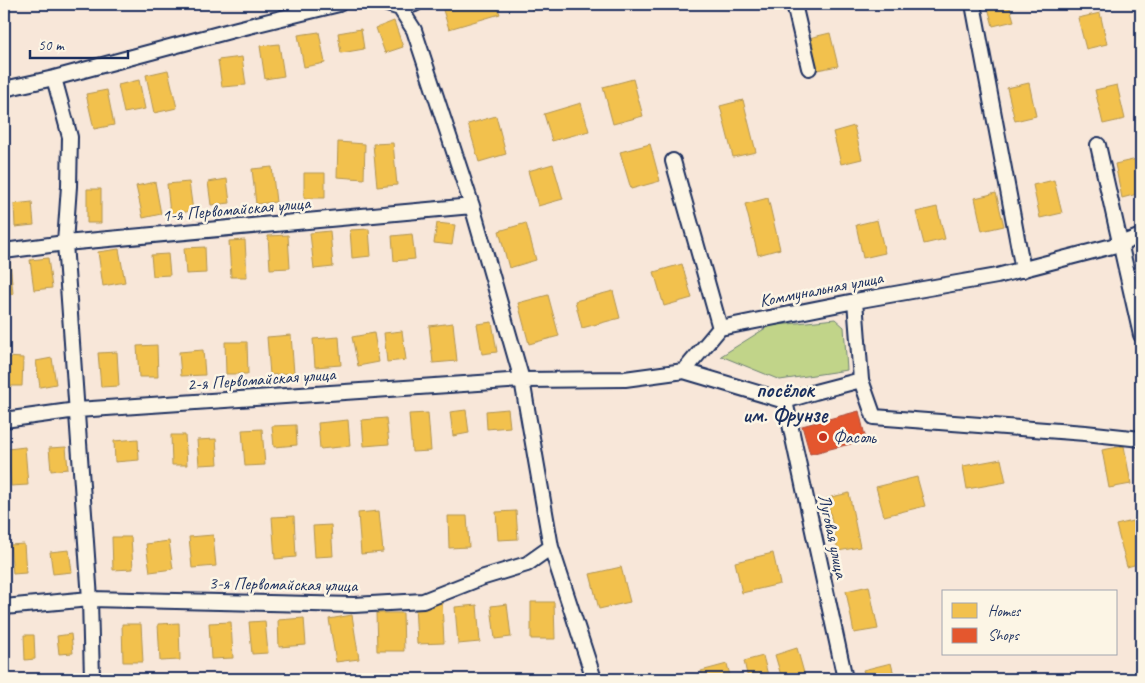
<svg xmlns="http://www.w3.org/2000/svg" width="1145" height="683" font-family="Caveat,sans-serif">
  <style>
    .green { fill: #c1d489; stroke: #6e8274 }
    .homes { fill: #f2c14e; stroke: #b29553 }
    .shops { fill: #e4572e; stroke: #a84b3c }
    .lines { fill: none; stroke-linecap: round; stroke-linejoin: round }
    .street-casing { stroke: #1b2f5e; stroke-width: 18 }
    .street { stroke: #fcf5e5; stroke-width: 14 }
    .poi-dot { fill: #c8321e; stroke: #fcf5e5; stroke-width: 2 }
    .labels { text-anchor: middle; stroke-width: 5; stroke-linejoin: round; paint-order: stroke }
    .street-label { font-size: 18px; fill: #1b2f5e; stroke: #fcf5e5 }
    .poi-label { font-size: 18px; fill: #1b2f5e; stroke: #fcf5e5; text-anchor: start }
    .district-label { font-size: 22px; font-weight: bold; fill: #1b2f5e; stroke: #fcf5e5 }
  </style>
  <rect width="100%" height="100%" fill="#f8e7d9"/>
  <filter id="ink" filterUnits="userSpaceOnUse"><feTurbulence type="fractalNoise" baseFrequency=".02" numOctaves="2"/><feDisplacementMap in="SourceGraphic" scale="10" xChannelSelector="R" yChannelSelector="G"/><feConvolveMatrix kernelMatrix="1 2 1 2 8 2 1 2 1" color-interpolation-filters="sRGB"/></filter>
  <g filter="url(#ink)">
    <path class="green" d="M835 319 844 327 847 370 780 380 721 356 769 326Z"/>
    <path class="homes" d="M452 4H496L500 14 449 29 442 7Z
      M530 4H551L532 10Z
      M987 4H1009L1014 21 993 26Z
      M1100 13 1107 44 1086 49 1078 18Z
      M394 21 403 47 385 53 376 28Z
      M361 29 364 49 341 53 338 33Z
      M319 32 325 63 304 67 298 35Z
      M830 33 838 66 817 70 809 38Z
      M279 44 284 76 265 79 260 46Z
      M242 57 246 85 222 87 218 60Z
      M168 70 177 108 154 113 146 75Z
      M633 79 643 116 613 124 603 87Z
      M139 80 145 109 124 113 118 85Z
      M1029 83 1036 116 1015 121 1007 88Z
      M1117 85 1125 119 1103 124 1095 90Z
      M107 90 114 125 94 129 86 94Z
      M743 100 756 152 733 157 720 106Z
      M581 103 589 131 552 141 544 114Z
      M496 116 506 154 479 162 468 124Z
      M854 126 862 159 841 164 833 132Z
      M338 142 365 144 364 179 337 177Z
      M393 143 397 185 377 187 373 144Z
      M650 144 660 181 631 189 620 152Z
      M1137 159 1141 180V193L1122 198 1115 164Z
      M553 164 563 199 538 206 528 171Z
      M272 167 276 202 256 204 252 169Z
      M304 173H325V198H304Z
      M227 179 230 203 211 205 208 182Z
      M1054 180 1062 213 1040 218 1033 185Z
      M155 182 161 214 143 218 136 186Z
      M189 182 193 211 170 214 167 184Z
      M87 189H101V223H87Z
      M996 193 1004 226 982 231 975 198Z
      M768 198 780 249 758 255 745 204Z
      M32 202 34 225 15 227 14 204Z
      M937 207 945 239 924 244 916 212Z
      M877 220 885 253 863 258 856 225Z
      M437 223 455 225 452 245 434 243Z
      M526 223 536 260 509 268 499 231Z
      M369 229 371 256 352 258 350 230Z
      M330 231 333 267 314 269 310 233Z
      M412 234 415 259 394 261 392 236Z
      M288 235 290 268 270 269 268 236Z
      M245 240 247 277H231L229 241Z
      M205 247 206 273 186 274 184 248Z
      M119 249 125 282 103 286 98 252Z
      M168 254 170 275 153 276 151 255Z
      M48 258 52 288 34 290 30 260Z
      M10 262 13 294 4 295V263Z
      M682 264 692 298 664 306 654 272Z
      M613 291 620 318 582 328 575 301Z
      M548 295 559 336 529 344 518 303Z
      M492 322 497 352 482 354 477 324Z
      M453 323 457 361 433 363 429 326Z
      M402 331 406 360 387 362 384 333Z
      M374 333 379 362 358 366 352 337Z
      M291 335 294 373 270 375 267 337Z
      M339 337 341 365 315 367 313 339Z
      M225 342H247L248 374H226Z
      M157 345 158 377H139L137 346Z
      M203 350 205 375 181 376 179 352Z
      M117 352 119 386 101 387 98 353Z
      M7 357 23 358 22 386H6Z
      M52 358 56 384 40 387 36 361Z
      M508 409 510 427 487 429 486 411Z
      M466 410 469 433 453 436 450 412Z
      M428 413 431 451 412 452 409 414Z
      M386 418 389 444 364 446 362 420Z
      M348 420 350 446 320 449 318 423Z
      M296 425 297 445 274 447 272 426Z
      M262 429 265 465 245 466 242 430Z
      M171 435H185L187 465H172Z
      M138 439 139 460 115 462 114 441Z
      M216 439 218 464 199 465 197 440Z
      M1124 446 1131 484 1109 488 1102 450Z
      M25 447 28 485 11 486 8 449Z
      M66 447 68 469 51 471 49 448Z
      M1001 459 1006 482 967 489 963 466Z
      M917 477 925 506 884 516 876 487Z
      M849 493 860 547 838 551 827 498Z
      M379 511 383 552 361 554 358 513Z
      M516 511 518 539 498 540 496 512Z
      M294 516 296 557 275 559 272 517Z
      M448 516H467L469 547 449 548Z
      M1141 519V563L1127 567 1116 525Z
      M331 525 333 556 315 557 313 526Z
      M213 535 216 566 192 568 189 537Z
      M112 537H131L133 569 113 570Z
      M169 541 173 569 150 572 146 544Z
      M24 544 26 573 13 574 10 545Z
      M69 550 72 572 53 574 50 552Z
      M773 553 780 584 742 593 735 562Z
      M621 567 630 602 599 609 590 574Z
      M869 586 878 629 854 633 846 591Z
      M1141 594V621L1135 596Z
      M531 602H554L555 639H531Z
      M442 603 444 643 417 644 415 604Z
      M507 604 511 637 495 639 491 606Z
      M477 605 480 642 458 644 455 607Z
      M376 613H403L404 651H377Z
      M352 615 359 659 336 662 329 619Z
      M304 618 306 645 279 647 278 620Z
      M265 621 268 653 252 654 249 622Z
      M231 622 233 658 211 659 209 623Z
      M179 623 180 660 160 661 158 624Z
      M122 624H141L143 662H123Z
      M71 634 73 653 59 654 57 636Z
      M24 635H34L35 659 25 660Z
      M797 648 804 673 782 679 775 655Z
      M763 656 769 679H748L744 661Z
      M891 663 895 679H866L863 670Z
      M727 664 731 679H703L701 671Z"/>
    <path class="shops" d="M859 411 866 440 810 454 802 426Z"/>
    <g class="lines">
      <g class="street-casing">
        <path id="street" d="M387 4 400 8 415 4
          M794 4 809 68
          M973 4 1023 270
          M400 8 414 30 472 206 522 380 551 547 594 679
          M54 78 70 137 69 186 65 243 90 599 92 679
          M4 89 54 78 237 29 339 4
          M1098 145 1141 335
          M673 161 720 328
          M4 251 65 243 472 206
          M855 301 861 380 874 417 1085 433 1141 439
          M684 371 785 401 815 392 861 380
          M785 401 845 679
          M4 420 77 410 522 380 625 379 684 371 720 328 855 301 997 276 1120 244 1141 236
          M4 607 90 599 354 605 423 601 481 578 527 564 551 547"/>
      </g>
      <use href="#street" class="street"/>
    </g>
  </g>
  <circle class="poi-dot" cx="823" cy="437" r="5"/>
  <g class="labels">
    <g class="street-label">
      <text transform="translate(236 209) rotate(-5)" y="6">1-я Первомайская улица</text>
      <text transform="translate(821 289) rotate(-11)" y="6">Коммунальная улица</text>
      <text transform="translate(261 379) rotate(-4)" y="6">2-я Первомайская улица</text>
      <text transform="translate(833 536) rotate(78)" y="6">Луговая улица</text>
      <text transform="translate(283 584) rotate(1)" y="6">3-я Первомайская улица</text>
    </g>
    <g class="poi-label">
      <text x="833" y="443">Фасоль</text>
    </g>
    <g class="district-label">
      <text x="785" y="397">посёлок<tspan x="785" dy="25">им. Фрунзе</tspan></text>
    </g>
  </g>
  <rect width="1145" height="683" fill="none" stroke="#fcf5e5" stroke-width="20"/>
  <rect x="10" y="10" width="1125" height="663" fill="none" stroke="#1b2f5e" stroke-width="2" filter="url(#ink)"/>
  <rect x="942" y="590" width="175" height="65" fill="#fcf5e5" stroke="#a2a6af"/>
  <rect x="952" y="603" width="25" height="15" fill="#f2c14e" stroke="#a2a6af"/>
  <text x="988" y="616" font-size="15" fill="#1b2f5e">Homes</text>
  <rect x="952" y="628" width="25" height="15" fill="#e4572e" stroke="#a2a6af"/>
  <text x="988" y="640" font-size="15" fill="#1b2f5e">Shops</text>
  <path d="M30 50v8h98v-8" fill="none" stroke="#1b2f5e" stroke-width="2.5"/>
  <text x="38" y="50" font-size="15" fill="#1b2f5e" stroke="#fcf5e5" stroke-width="4" paint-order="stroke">50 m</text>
</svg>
